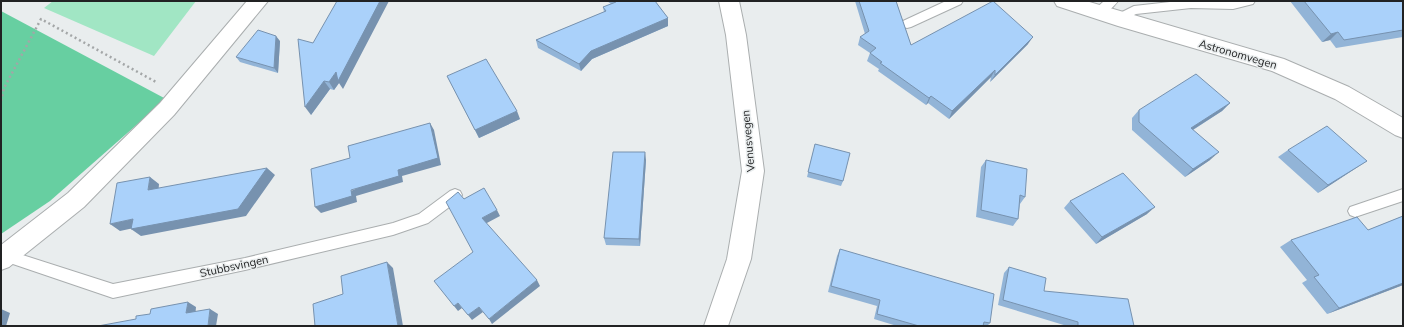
<svg xmlns="http://www.w3.org/2000/svg" width="1404" height="327" font-family="Mulish,sans-serif">
  <style>
    .green { fill: #a1e6c4 }
    .forest { fill: #67cfa1 }
    .lines { fill: none; stroke-linecap: round; stroke-linejoin: round }
    .service-casing { stroke: #aaaeaf; stroke-width: 2 }
    .minor-casing { stroke: #aaaeaf; stroke-width: 2 }
    .tertiary-casing { stroke: #aaaeaf; stroke-width: 2 }
    .path { stroke: #a3a6a7; stroke-width: 2.5; stroke-dasharray: 2 3; stroke-linecap: butt }
    .service { fill: #fff; fill-rule: evenodd }
    .minor { fill: #fff; fill-rule: evenodd }
    .tertiary { fill: #fff; fill-rule: evenodd }
    .wall { fill: #92b4d7 }
    .shaded-wall { fill: #7792af }
    .building { fill: #aad1fa; stroke: #7792af }
    .labels { text-anchor: middle; stroke-width: 3; stroke-linejoin: round; paint-order: stroke }
    .street-label { font-size: 11px; fill: #212223; stroke: #e9edee }
  </style>
  <rect width="100%" height="100%" fill="#e9edee"/>
  <path class="green" d="M53 1H196L154 56 44 8Z"/>
  <path class="forest" d="M1 11 166 99 50 201 1 234Z"/>
  <g class="lines">
    <g class="service-casing">
      <path id="service" d="M946 1H963L961 4 911 27 907 28 903 27 901 24 903 21Z
        M1104 1H1118C1113 8 1102 18 1094 15L1092 12Z
        M1179 1H1255L1253 4 1233 9 1191 8 1136 14 1118 23 1114 22 1112 19 1114 16 1134 6Z
        M455 189 460 191 462 195 460 199 428 223 393 235 245 270 113 298 7 262 2 261V251L7 250 113 284 245 258 393 223 419 214 450 191Z
        M1403 189V201L1355 217 1350 215 1348 211 1350 207Z"/>
    </g>
    <g class="minor-casing">
      <path id="minor" d="M247 1H268L174 115 84 207 9 267 1 270V245L68 193 160 103Z
        M1054 1H1086L1284 59 1349 87 1403 118V138L1395 135 1335 99 1272 71 1118 26 1057 6Z"/>
    </g>
    <g class="tertiary-casing">
      <path id="tertiary" d="M719 1H739L746 35 764 171 751 259 728 326H704L727 259 742 171 726 35Z"/>
    </g>
    <path class="path" d="M1 101 4 88 41 19 156 82"/>
    <use href="#service" class="service"/>
    <use href="#minor" class="minor"/>
    <use href="#tertiary" class="tertiary"/>
  </g>
  <path class="wall" d="M607 1H655L668 18V26L592 59 581 71 538 48 536 40 604 12 603 7 611 4Z
    M855 1H896L911 45 1028 44 990 82 991 77 949 119 928 103 926 105 878 71 879 69 867 61 870 53 858 45 860 37 865 34Z
    M1290 1H1402L1403 2V37L1336 48 1330 40 1322 42Z
    M280 41 278 73 240 62 236 57Z
    M313 43 343 89 339 83 334 90 330 89 311 115Z
    M447 76 520 119 479 138Z
    M1230 103 1222 111 1193 130 1210 160 1185 177 1132 130V118L1139 110Z
    M815 144 843 181 841 186 807 177Z
    M1288 150 1367 161 1318 193 1278 157Z
    M646 160 640 246 606 245 604 238Z
    M986 160 1025 197 1020 204 1018 219 1013 226 976 217 981 167Z
    M1070 201 1147 214 1096 244 1064 208Z
    M1403 216V285L1327 314 1302 283 1307 280 1280 247 1291 240 1368 230Z
    M840 249 990 323 987 326H897L874 319 877 306 828 292 837 256Z
    M1009 267 1044 291 1134 326H1067L998 305 1004 273Z"/>
  <path class="shaded-wall" d="M380 1H389L343 89 339 83 334 90 329 82 336 72Z
    M668 18V26L592 59 581 71 579 64 591 51Z
    M1338 32 1330 40 1322 42 1331 34Z
    M276 36 280 41 278 73 274 68Z
    M1033 37 1028 44 990 82 995 75Z
    M995 70 991 77 949 119 952 111Z
    M324 81 330 89 311 115 305 107Z
    M931 96 928 103 926 105 929 98Z
    M1230 103 1222 111 1183 136 1191 128Z
    M517 111 520 119 479 138 475 130Z
    M430 123 434 130 441 165 402 176 403 182 356 196 357 202 321 213 315 207 398 170Z
    M645 152 646 160 640 246 639 239Z
    M1219 152 1210 160 1185 177 1193 169Z
    M1367 161 1356 168 1318 193 1328 185Z
    M267 168 275 175 246 216 141 236 131 229Z
    M150 177 159 184 158 197 148 190Z
    M1155 207 1147 214 1096 244 1102 237Z
    M497 210 500 216 485 224 482 218Z
    M133 219 143 226 120 231 110 224Z
    M387 262 393 268 403 326H398Z
    M537 280 540 286 492 324 489 319Z
    M1403 283V285L1327 314 1339 308Z
    M188 302 196 307 195 318 186 313Z
    M458 303 462 308 458 311 454 306Z
    M479 307 483 312 472 320 468 315Z
    M1 309 10 313 6 326H1Z
    M210 309 218 314 216 326H208Z"/>
  <path class="building" d="M337 1H380L338 81 336 72 329 82 324 81 305 107 298 39 313 43Z
    M615 1H655L668 18 591 51 579 64 536 40 606 11 603 7 616 2Z
    M859 1H896L911 45 993 1 1033 37 995 75V70L952 111 931 96 929 98 880 63 882 62 870 53 876 48 860 37 869 31Z
    M1304 1H1402L1403 2V30L1344 40 1338 32 1331 34Z
    M258 30 276 36 274 68 236 57Z
    M486 59 517 111 475 130 447 76Z
    M1196 74 1230 103 1191 128 1219 152 1193 169 1139 122V110Z
    M430 123 438 158 398 170 399 176 351 190 352 196 315 207 311 169 350 158 348 146Z
    M1327 126 1367 161 1328 185 1288 150Z
    M815 144 850 153 843 181 808 172Z
    M613 152H645L639 239 604 238Z
    M986 160 1027 169 1025 197 1020 195 1018 219 981 210Z
    M267 168 238 209 131 229 133 219 110 224 117 183 150 177 148 190Z
    M1123 173 1155 207 1102 237 1070 201Z
    M484 188 497 210 482 218 537 280 489 319 479 307 468 315 458 303 454 306 434 281 473 252 446 202 458 192 464 199Z
    M1403 216V283L1339 308 1314 277 1319 275 1291 240 1357 217 1368 230Z
    M840 249 994 294 990 323 984 322 983 326H919L877 314 880 300 831 286Z
    M387 262 398 326H315L313 304 343 294 341 276Z
    M1009 267 1046 278 1044 291 1128 299 1134 326H1078V322L1003 300Z
    M188 302 186 313 210 309 208 326H98L136 319V316L150 314 151 309Z"/>
  <g class="labels">
    <g class="street-label">
      <text transform="translate(1238 54) rotate(16)" y="4">Astronomvegen</text>
      <text transform="translate(748 141) rotate(-95)" y="4">Venusvegen</text>
      <text transform="translate(234 266) rotate(-12)" y="4">Stubbsvingen</text>
    </g>
  </g>
  <rect width="1404" height="327" fill="none" stroke="#212223" stroke-width="4"/>
</svg>
